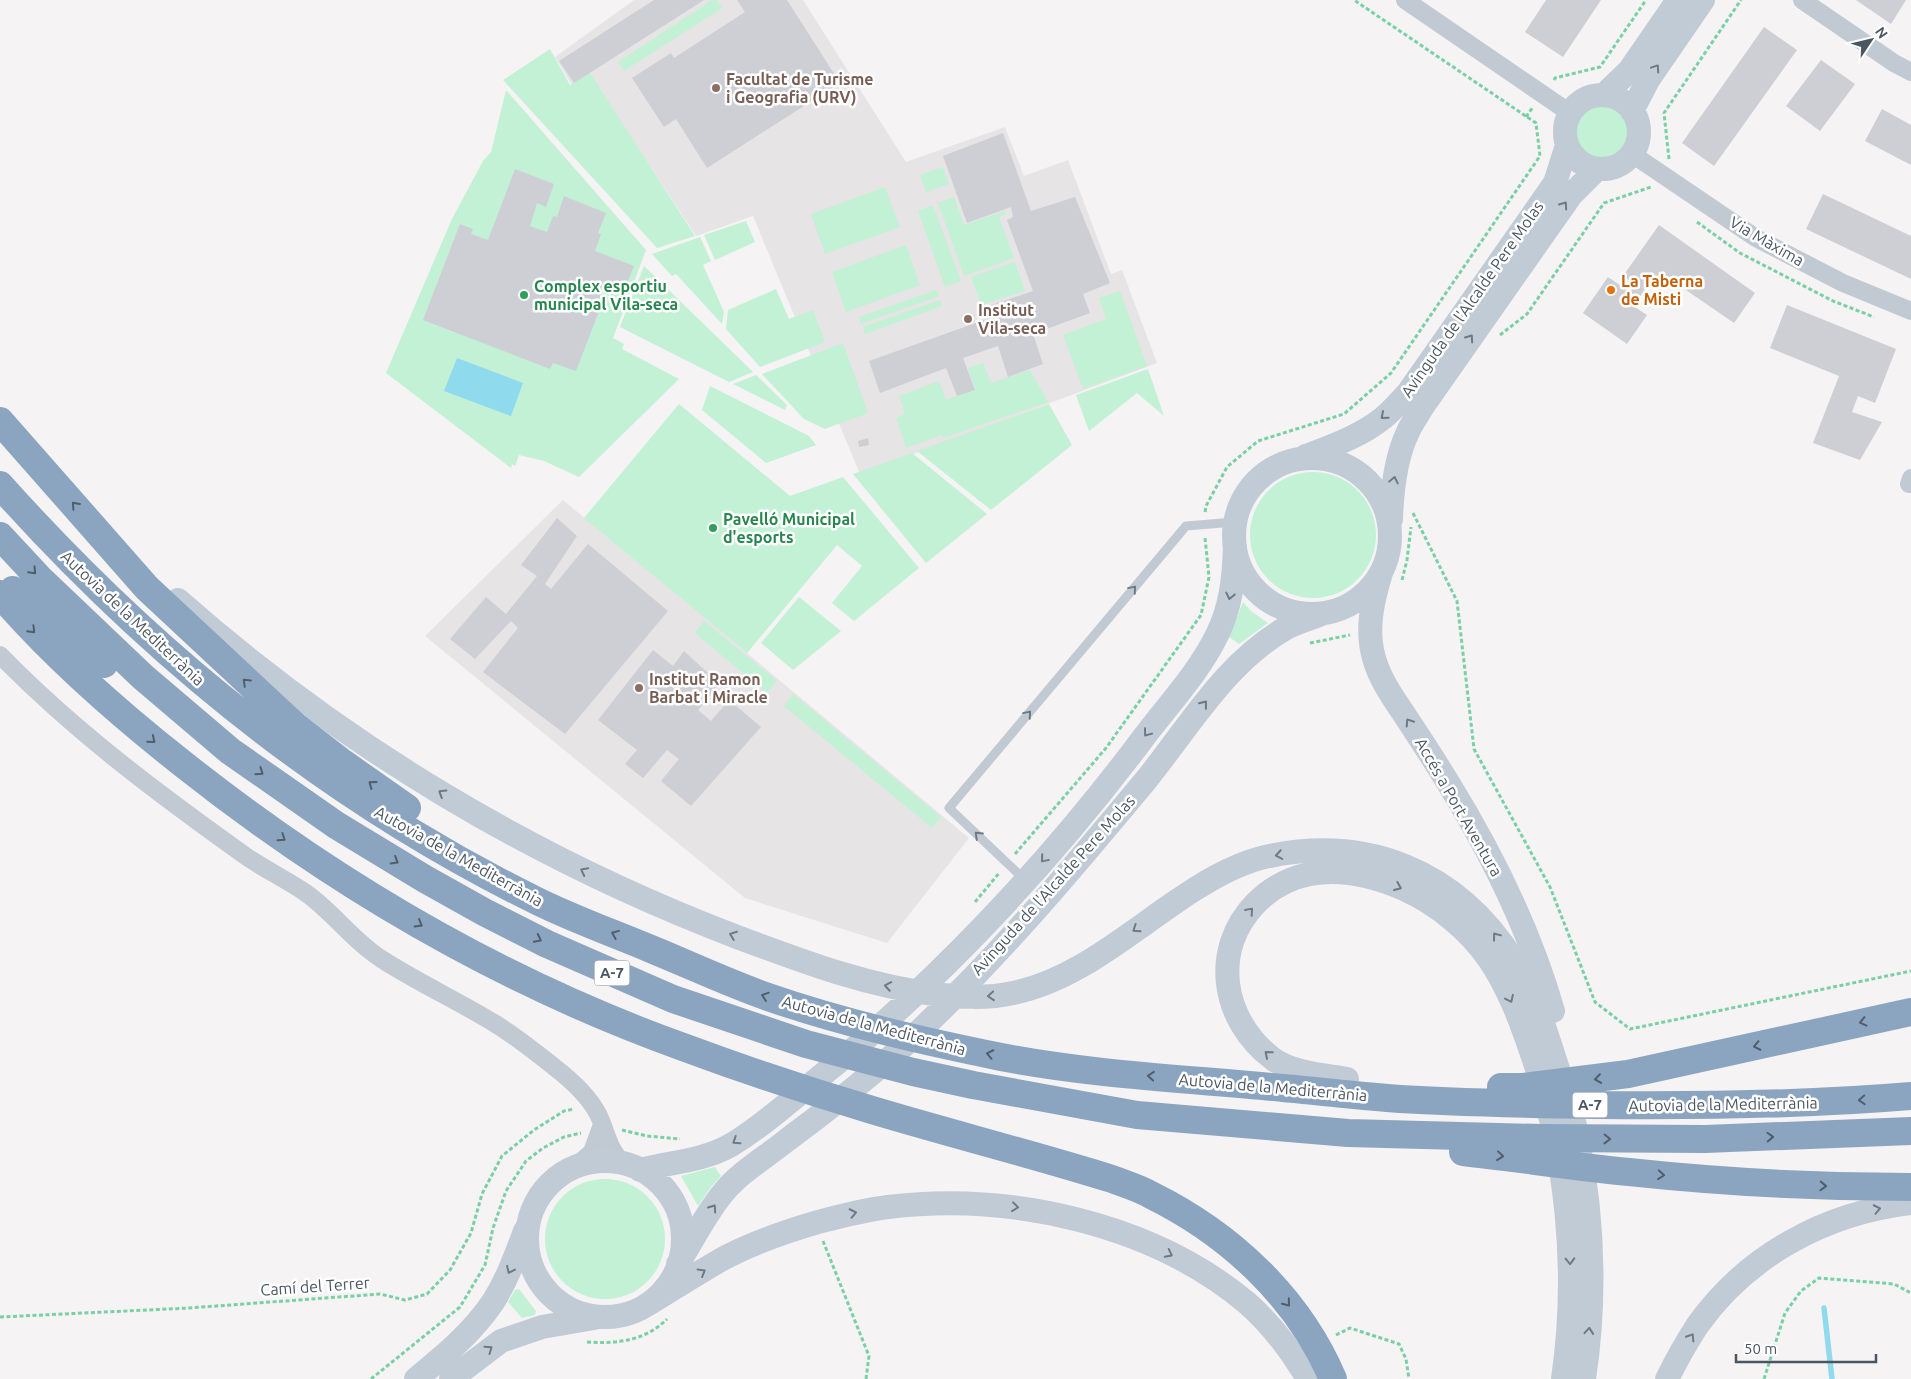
<svg xmlns="http://www.w3.org/2000/svg" width="1911" height="1379" font-family="Ubuntu,sans-serif">
  <style>
    .education { fill: #e6e4e5 }
    .grass { fill: #c3f1d5 }
    .water { fill: #90daee }
    .lines { fill: none; stroke-linecap: round; stroke-linejoin: round }
    .stream { stroke: #90daee; stroke-width: 5.5 }
    .building { fill: #cdcfd5 }
    .path { stroke: #7ad0a6; stroke-width: 3; stroke-dasharray: 4 2.5; stroke-linecap: butt }
    .lane { stroke: #c1cad2; stroke-width: 9 }
    .street { stroke: #c1cad2; stroke-width: 18 }
    .secondary { stroke: #c1cbd6; stroke-width: 24 }
    .highway { stroke: #8ba5c1; stroke-width: 28 }
    .oneway { stroke: #6e7984 }
    .oneway2 { stroke: #505e6b }
    .oneway3 { stroke: #6e7983 }
    .education-dot { fill: #8d6e63; stroke: #fff; stroke-width: 2 }
    .food-dot { fill: #e8710a; stroke: #fff; stroke-width: 2 }
    .leisure-dot { fill: #2e9e5b; stroke: #fff; stroke-width: 2 }
    .labels { text-anchor: middle; stroke-width: 5; stroke-linejoin: round; paint-order: stroke }
    .shield { fill: #fff; stroke: #808990; stroke-width: 1 }
    .shield-label { font-size: 15px; font-weight: bold; fill: #4a5661 }
    .education-label { font-size: 16px; font-weight: bold; fill: #785e54; stroke: #fff; text-anchor: start }
    .street-label { font-size: 16px; fill: #4a5661; stroke: #fff }
    .food-label { font-size: 16px; font-weight: bold; fill: #c56008; stroke: #fff; text-anchor: start }
    .leisure-label { font-size: 16px; font-weight: bold; fill: #27864d; stroke: #fff; text-anchor: start }
  </style>
  <rect width="100%" height="100%" fill="#f5f3f3"/>
  <path class="education" d="M634 0H803L906 162 696 236 650 166 593 120 555 57Z
    M1005 127 1024 176 1068 160 1111 274 1122 270 1157 363 860 474 753 216Z
    M563 500 969 838 887 943 745 898 425 636Z"/>
  <path class="grass" d="M712 0H717L722 8 624 71 618 62Z
    M550 49 570 85 590 73 695 236 657 248 503 80Z
    M506 90 646 250 613 338 624 344 622 349 679 379 579 477 544 461 519 455 515 466 512 464 511 468 386 373 452 219 483 161 491 152Z
    M1574 132a27 27 0 1 1 54 0a27 27 0 1 1-54 0Z
    M943 167 949 184 926 192 920 175Z
    M885 187 900 227 825 254 811 214Z
    M954 197 964 225 1005 211 1006 214 999 217 1014 258 964 276 938 203Z
    M933 205 961 281 945 287 918 211Z
    M746 221 755 242 715 260 704 235Z
    M700 237 711 261 703 265 724 312 722 324 676 274 672 276 652 254Z
    M906 245 920 285 846 312 832 272Z
    M1015 262 1025 291 981 305 971 277Z
    M644 266 753 372 729 382 620 327Z
    M776 289 789 319 813 310 825 342 760 367 726 329 728 310Z
    M936 290 939 296 861 324 859 317Z
    M1120 291 1147 366 1083 389 1063 335 1106 319 1099 298Z
    M940 300 942 306 865 334 863 327Z
    M843 343 868 413 825 429 804 419 762 374Z
    M983 363 991 383 1030 370 1048 402 943 438 942 435 906 448 896 418 905 414 899 396 939 381 946 400 975 389 968 368Z
    M1148 369 1164 416 1137 393 1089 431 1076 395Z
    M756 375 787 405 785 410 733 384Z
    M710 386 809 436 816 445 766 463 702 410Z
    M679 404 790 496 843 477 919 568 854 621 832 603 862 566 837 545 747 653 584 518Z
    M1049 404 1072 445 991 510 917 451Z
    M912 453 987 514 926 563 853 474Z
    M1250 535a63 63 0 1 1 126 0a63 63 0 1 1-126 0Z
    M799 597 841 631 793 670 761 643Z
    M1243 602 1251 611 1268 623 1239 644 1229 637Z
    M704 621 777 681 767 693 695 633Z
    M793 694 941 817 932 828 784 706Z
    M715 1167 721 1176 711 1187 698 1206 681 1176Z
    M545 1239a60 60 0 1 1 120 0a60 60 0 1 1-120 0Z
    M519 1289 536 1311 535 1315 522 1318 508 1302 515 1290Z"/>
  <path class="water" d="M457 358 523 383 511 416 444 391Z"/>
  <g class="lines">
    <path class="stream" d="M1824 1308 1832 1379"/>
  </g>
  <path class="building" d="M654 0H704L574 83 559 61Z
    M737 0H787L840 83 707 168 676 119 664 127 632 78 671 53 674 58 745 12Z
    M1546 0H1601L1563 57 1525 32Z
    M1856 0H1906L1891 24Z
    M1764 27 1797 50 1714 166 1682 143Z
    M1821 60 1855 84 1820 131 1786 106Z
    M1882 109 1911 125V165L1865 141Z
    M1003 133 1031 211 1075 197 1110 283 1083 294 1090 313 1033 334 1043 364 1008 377 998 346 963 358 975 390 957 396 946 368 880 393 869 361 987 319 983 308 1033 291 1007 220 1013 217 1011 207 967 223 943 156Z
    M515 169 554 184 546 207 537 203 530 226 547 232 553 216 557 217 564 196 606 213 598 233 601 234 595 251 634 266 625 289 606 281 599 299 603 301 576 371 553 363 550 369 423 320 460 224 473 229 471 234 488 240Z
    M1823 194 1911 236V279L1806 229Z
    M1659 225 1755 293 1734 323 1667 277 1660 288 1651 281 1633 306 1647 315 1627 344 1583 313 1608 277 1630 292 1635 284 1623 276Z
    M1787 305 1896 349 1875 403 1858 396 1852 412 1882 422 1860 460 1813 443 1839 376 1770 348Z
    M868 438 869 445 859 447 858 441Z
    M557 518 577 536 545 584 551 589 588 544 668 611 565 734 483 672 518 628 511 621 475 659 450 639 486 597 506 614 537 576 521 565Z
    M653 650 673 666 684 651 720 684 698 710 711 721 729 700 761 727 691 806 661 781 679 759 667 750 643 778 625 764 637 750 598 720Z"/>
  <g class="lines">
    <path class="path" d="M1554 80 1555 78 1600 67 1646 0
      M1526 117 1533 107
      M1669 159 1664 113 1741 0
      M1697 222 1740 253 1833 301 1874 317
      M1500 335 1527 314 1604 203 1651 187
      M1205 512 1206 506 1227 467 1258 441 1344 414 1391 373 1540 156 1536 123 1354 0
      M1413 513 1457 601 1474 749 1550 887 1595 1002 1630 1029 1911 971
      M1402 580 1407 560 1411 527
      M1310 643 1350 635
      M1015 854 1106 748 1201 615 1209 577 1205 538
      M975 902 1000 872
      M622 1130 647 1136 680 1139
      M823 1241 869 1356 866 1379
      M0 1317 189 1308 380 1294 405 1300 427 1294 450 1270 471 1233 482 1194 502 1156 534 1130 564 1111 574 1109
      M1336 1335 1350 1328 1399 1344 1406 1359 1409 1379
      M587 1342C617 1344 645 1341 667 1319
      M371 1379 460 1307 485 1265 493 1228 506 1191 526 1161 543 1148 564 1137 581 1133
      M1764 1379 1785 1313 1801 1291 1819 1278 1894 1284 1911 1293"/>
    <path class="lane" d="M1026 881 949 808 1186 526 1235 522"/>
    <path class="street" d="M1405 0 1570 113
      M1802 0 1894 63 1911 72
      M1632 154 1756 238 1843 283 1911 311
      M1909 484 1911 478
      M0 655C74 731 160 795 247 857 266 870 287 880 306 893 334 913 354 942 383 960 419 983 458 1001 494 1023 514 1035 534 1051 553 1066 570 1079 588 1095 598 1114 607 1132 608 1150 624 1164
      M576 1166 592 1152 602 1125"/>
    <path class="secondary" d="M1604 95 1629 71 1678 0
      M1565 132a37 37 0 1 1 74 0a37 37 0 1 1-74 0Z
      M1632 111 1648 80 1703 0
      M1306 456C1332 446 1361 436 1383 418 1392 411 1400 401 1408 393L1555 183 1567 145
      M1234 536a78 78 0 1 1 156 0a78 78 0 1 1-156 0Z
      M1391 519C1392 490 1395 460 1407 434 1411 424 1418 415 1423 406L1571 195 1597 169
      M1380 576C1372 603 1366 630 1374 658 1379 677 1391 695 1402 711 1417 734 1433 758 1447 781 1491 852 1530 931 1553 1011
      M178 600C342 745 532 859 737 937 802 961 866 986 934 994 960 997 987 999 1013 993 1073 981 1124 937 1174 903 1200 885 1230 866 1261 858 1365 833 1457 870 1514 961 1535 993 1546 1033 1558 1069 1564 1091 1573 1113 1577 1135 1593 1215 1596 1299 1584 1379
      M1347 1079C1323 1075 1293 1073 1273 1059 1222 1021 1210 950 1256 903 1271 888 1289 878 1310 874 1343 868 1374 876 1404 889 1437 904 1468 929 1489 959 1508 987 1520 1019 1531 1051 1567 1155 1579 1269 1563 1379
      M527 1239a78 78 0 1 1 156 0a78 78 0 1 1-156 0Z
      M640 1170C671 1162 703 1161 731 1145 761 1127 789 1102 816 1080 938 983 1051 861 1144 737 1169 704 1199 672 1217 635 1231 607 1234 578 1235 547
      M678 1264C693 1240 705 1215 723 1193 740 1172 766 1157 787 1140 825 1112 863 1082 899 1050 989 968 1068 874 1146 780 1189 727 1225 663 1286 628 1297 622 1310 619 1321 614
      M645 1306C672 1290 699 1272 726 1257 755 1242 787 1231 818 1222 841 1216 864 1210 888 1207 1008 1192 1152 1223 1247 1303 1270 1323 1292 1352 1308 1379
      M416 1379C444 1356 472 1333 493 1302 507 1280 516 1255 525 1231
      M451 1379 501 1341 542 1327 594 1318
      M1667 1379C1676 1361 1686 1343 1697 1326 1747 1255 1826 1213 1911 1203"/>
    <path class="highway" d="M0 421 147 588 295 726 343 763 407 808
      M0 485C152 655 330 799 535 900 573 919 613 933 651 949 690 965 728 983 768 997 843 1023 923 1041 1001 1057 1094 1075 1189 1079 1283 1088 1317 1091 1352 1095 1387 1098 1457 1103 1527 1104 1597 1105 1702 1106 1806 1105 1911 1096
      M0 536 41 580 143 677 230 751 336 825 425 879 484 912 547 944 673 999 806 1044 913 1072 973 1085 1137 1115 1348 1133 1540 1138 1705 1139 1911 1131
      M13 590 104 664
      M0 594C54 657 117 712 183 764 333 883 502 982 683 1047 745 1070 808 1091 872 1110 952 1134 1032 1154 1112 1179 1125 1184 1139 1188 1151 1195 1230 1234 1298 1297 1333 1379
      M1501 1087H1523L1628 1074 1911 1012
      M1463 1152C1518 1158 1574 1167 1629 1172 1723 1182 1817 1187 1911 1187"/>
  </g>
  <defs><path id="oneway-chevron" d="M-2-3.5L2.5 0L-2 3.5" fill="none" stroke-width="1.6" stroke-linecap="round" stroke-linejoin="round" transform="scale(1.25)"/></defs>
  <g class="oneway">
    <use href="#oneway-chevron" transform="translate(1656 68) rotate(-56)"/>
    <use href="#oneway-chevron" transform="translate(1564 205) rotate(-55)"/>
    <use href="#oneway-chevron" transform="translate(1470 338) rotate(-55)"/>
    <use href="#oneway-chevron" transform="translate(1384 416) rotate(139)"/>
    <use href="#oneway-chevron" transform="translate(1394 480) rotate(-78)"/>
    <use href="#oneway-chevron" transform="translate(1230 596) rotate(102)"/>
    <use href="#oneway-chevron" transform="translate(1204 704) rotate(-52)"/>
    <use href="#oneway-chevron" transform="translate(1409 722) rotate(-123)"/>
    <use href="#oneway-chevron" transform="translate(1147 733) rotate(127)"/>
    <use href="#oneway-chevron" transform="translate(442 793) rotate(-148)"/>
    <use href="#oneway-chevron" transform="translate(1279 855) rotate(170)"/>
    <use href="#oneway-chevron" transform="translate(1044 859) rotate(130)"/>
    <use href="#oneway-chevron" transform="translate(584 871) rotate(-153)"/>
    <use href="#oneway-chevron" transform="translate(1398 887) rotate(23)"/>
    <use href="#oneway-chevron" transform="translate(1250 911) rotate(-49)"/>
    <use href="#oneway-chevron" transform="translate(1136 929) rotate(146)"/>
    <use href="#oneway-chevron" transform="translate(733 935) rotate(-159)"/>
    <use href="#oneway-chevron" transform="translate(1496 936) rotate(-127)"/>
    <use href="#oneway-chevron" transform="translate(888 986) rotate(-170)"/>
    <use href="#oneway-chevron" transform="translate(991 996) rotate(175)"/>
    <use href="#oneway-chevron" transform="translate(1510 999) rotate(65)"/>
    <use href="#oneway-chevron" transform="translate(1268 1054) rotate(-139)"/>
    <use href="#oneway-chevron" transform="translate(736 1141) rotate(147)"/>
    <use href="#oneway-chevron" transform="translate(1015 1207) rotate(7)"/>
    <use href="#oneway-chevron" transform="translate(713 1208) rotate(-55)"/>
    <use href="#oneway-chevron" transform="translate(1877 1209) rotate(-12)"/>
    <use href="#oneway-chevron" transform="translate(853 1213) rotate(-12)"/>
    <use href="#oneway-chevron" transform="translate(1169 1254) rotate(27)"/>
    <use href="#oneway-chevron" transform="translate(1570 1261) rotate(88)"/>
    <use href="#oneway-chevron" transform="translate(510 1270) rotate(115)"/>
    <use href="#oneway-chevron" transform="translate(702 1272) rotate(-31)"/>
    <use href="#oneway-chevron" transform="translate(1589 1331) rotate(-85)"/>
    <use href="#oneway-chevron" transform="translate(1691 1337) rotate(-58)"/>
    <use href="#oneway-chevron" transform="translate(489 1349) rotate(-35)"/>
  </g>
  <g class="oneway2">
    <use href="#oneway-chevron" transform="translate(75 505) rotate(-132)"/>
    <use href="#oneway-chevron" transform="translate(33 571) rotate(47)"/>
    <use href="#oneway-chevron" transform="translate(32 630) rotate(46)"/>
    <use href="#oneway-chevron" transform="translate(246 682) rotate(-136)"/>
    <use href="#oneway-chevron" transform="translate(152 740) rotate(40)"/>
    <use href="#oneway-chevron" transform="translate(260 772) rotate(35)"/>
    <use href="#oneway-chevron" transform="translate(372 784) rotate(-144)"/>
    <use href="#oneway-chevron" transform="translate(282 838) rotate(34)"/>
    <use href="#oneway-chevron" transform="translate(395 861) rotate(31)"/>
    <use href="#oneway-chevron" transform="translate(419 924) rotate(30)"/>
    <use href="#oneway-chevron" transform="translate(615 934) rotate(-158)"/>
    <use href="#oneway-chevron" transform="translate(538 939) rotate(27)"/>
    <use href="#oneway-chevron" transform="translate(765 996) rotate(-161)"/>
    <use href="#oneway-chevron" transform="translate(1863 1022) rotate(167)"/>
    <use href="#oneway-chevron" transform="translate(1757 1046) rotate(168)"/>
    <use href="#oneway-chevron" transform="translate(990 1054) rotate(-168)"/>
    <use href="#oneway-chevron" transform="translate(1151 1076) rotate(-175)"/>
    <use href="#oneway-chevron" transform="translate(1598 1079) rotate(172)"/>
    <use href="#oneway-chevron" transform="translate(1862 1100) rotate(177)"/>
    <use href="#oneway-chevron" transform="translate(1770 1137) rotate(-2)"/>
    <use href="#oneway-chevron" transform="translate(1607 1139) rotate(1)"/>
    <use href="#oneway-chevron" transform="translate(1500 1156) rotate(6)"/>
    <use href="#oneway-chevron" transform="translate(1661 1175) rotate(5)"/>
    <use href="#oneway-chevron" transform="translate(1823 1186) rotate(2)"/>
    <use href="#oneway-chevron" transform="translate(1287 1303) rotate(51)"/>
  </g>
  <g class="oneway3">
    <use href="#oneway-chevron" transform="translate(1133 589) rotate(-50)"/>
    <use href="#oneway-chevron" transform="translate(1028 714) rotate(-50)"/>
    <use href="#oneway-chevron" transform="translate(978 835) rotate(-136)"/>
  </g>
  <g class="education-dot">
    <circle cx="716" cy="88" r="5"/>
    <circle cx="968" cy="319" r="5"/>
    <circle cx="639" cy="688" r="5"/>
  </g>
  <circle class="food-dot" cx="1611" cy="290" r="5"/>
  <g class="leisure-dot">
    <circle cx="524" cy="295" r="5"/>
    <circle cx="713" cy="528" r="5"/>
  </g>
  <g class="labels">
    <g class="shield">
      <rect x="594.5" y="960.5" width="35" height="25" rx="4"/>
      <rect x="1572.5" y="1092.5" width="35" height="25" rx="4"/>
    </g>
    <g class="shield-label">
      <text x="612" y="978">A-7</text>
      <text x="1590" y="1110">A-7</text>
    </g>
    <g class="education-label">
      <text x="726" y="85">Facultat de Turisme<tspan x="726" dy="18">i Geografia (URV)</tspan></text>
      <text x="978" y="316">Institut<tspan x="978" dy="18">Vila-seca</tspan></text>
      <text x="649" y="685">Institut Ramon<tspan x="649" dy="18">Barbat i Miracle</tspan></text>
    </g>
    <g class="street-label">
      <text transform="translate(1767 241) rotate(30)" y="6">Via Màxima</text>
      <text transform="translate(1472 299) rotate(-55)" y="6">Avinguda de l'Alcalde Pere Molas</text>
      <text transform="translate(133 618) rotate(43)" y="6">Autovia de la Mediterrània</text>
      <text transform="translate(1459 807) rotate(60)" y="6">Accés a Port Aventura</text>
      <text transform="translate(459 856) rotate(29)" y="6">Autovia de la Mediterrània</text>
      <text transform="translate(1053 885) rotate(-48)" y="6">Avinguda de l'Alcalde Pere Molas</text>
      <text transform="translate(874 1025) rotate(15)" y="6">Autovia de la Mediterrània</text>
      <text transform="translate(1273 1087) rotate(5)" y="6">Autovia de la Mediterrània</text>
      <text transform="translate(1723 1104) rotate(-1)" y="6">Autovia de la Mediterrània</text>
      <text transform="translate(315 1286) rotate(-4)" y="6">Camí del Terrer</text>
    </g>
    <g class="food-label">
      <text x="1621" y="287">La Taberna<tspan x="1621" dy="18">de Misti</tspan></text>
    </g>
    <g class="leisure-label">
      <text x="534" y="292">Complex esportiu<tspan x="534" dy="18">municipal Vila-seca</tspan></text>
      <text x="723" y="525">Pavelló Municipal<tspan x="723" dy="18">d'esports</tspan></text>
    </g>
  </g>
  <g transform="translate(1871 40) rotate(55)" stroke="#ffffff" stroke-width="4" paint-order="stroke">
  <path d="M0-4L9 19L0 12L-9 19Z" fill="#4a5661"/>
  <text y="-8" font-size="14" font-weight="bold" text-anchor="middle" fill="#4a5661">N</text>
  </g>
  <path d="M1736 1354v8h140v-8" fill="none" stroke="#4a5661" stroke-width="2.5"/>
  <text x="1744" y="1354" font-size="15" fill="#4a5661" stroke="#ffffff" stroke-width="4" paint-order="stroke">50 m</text>
</svg>
